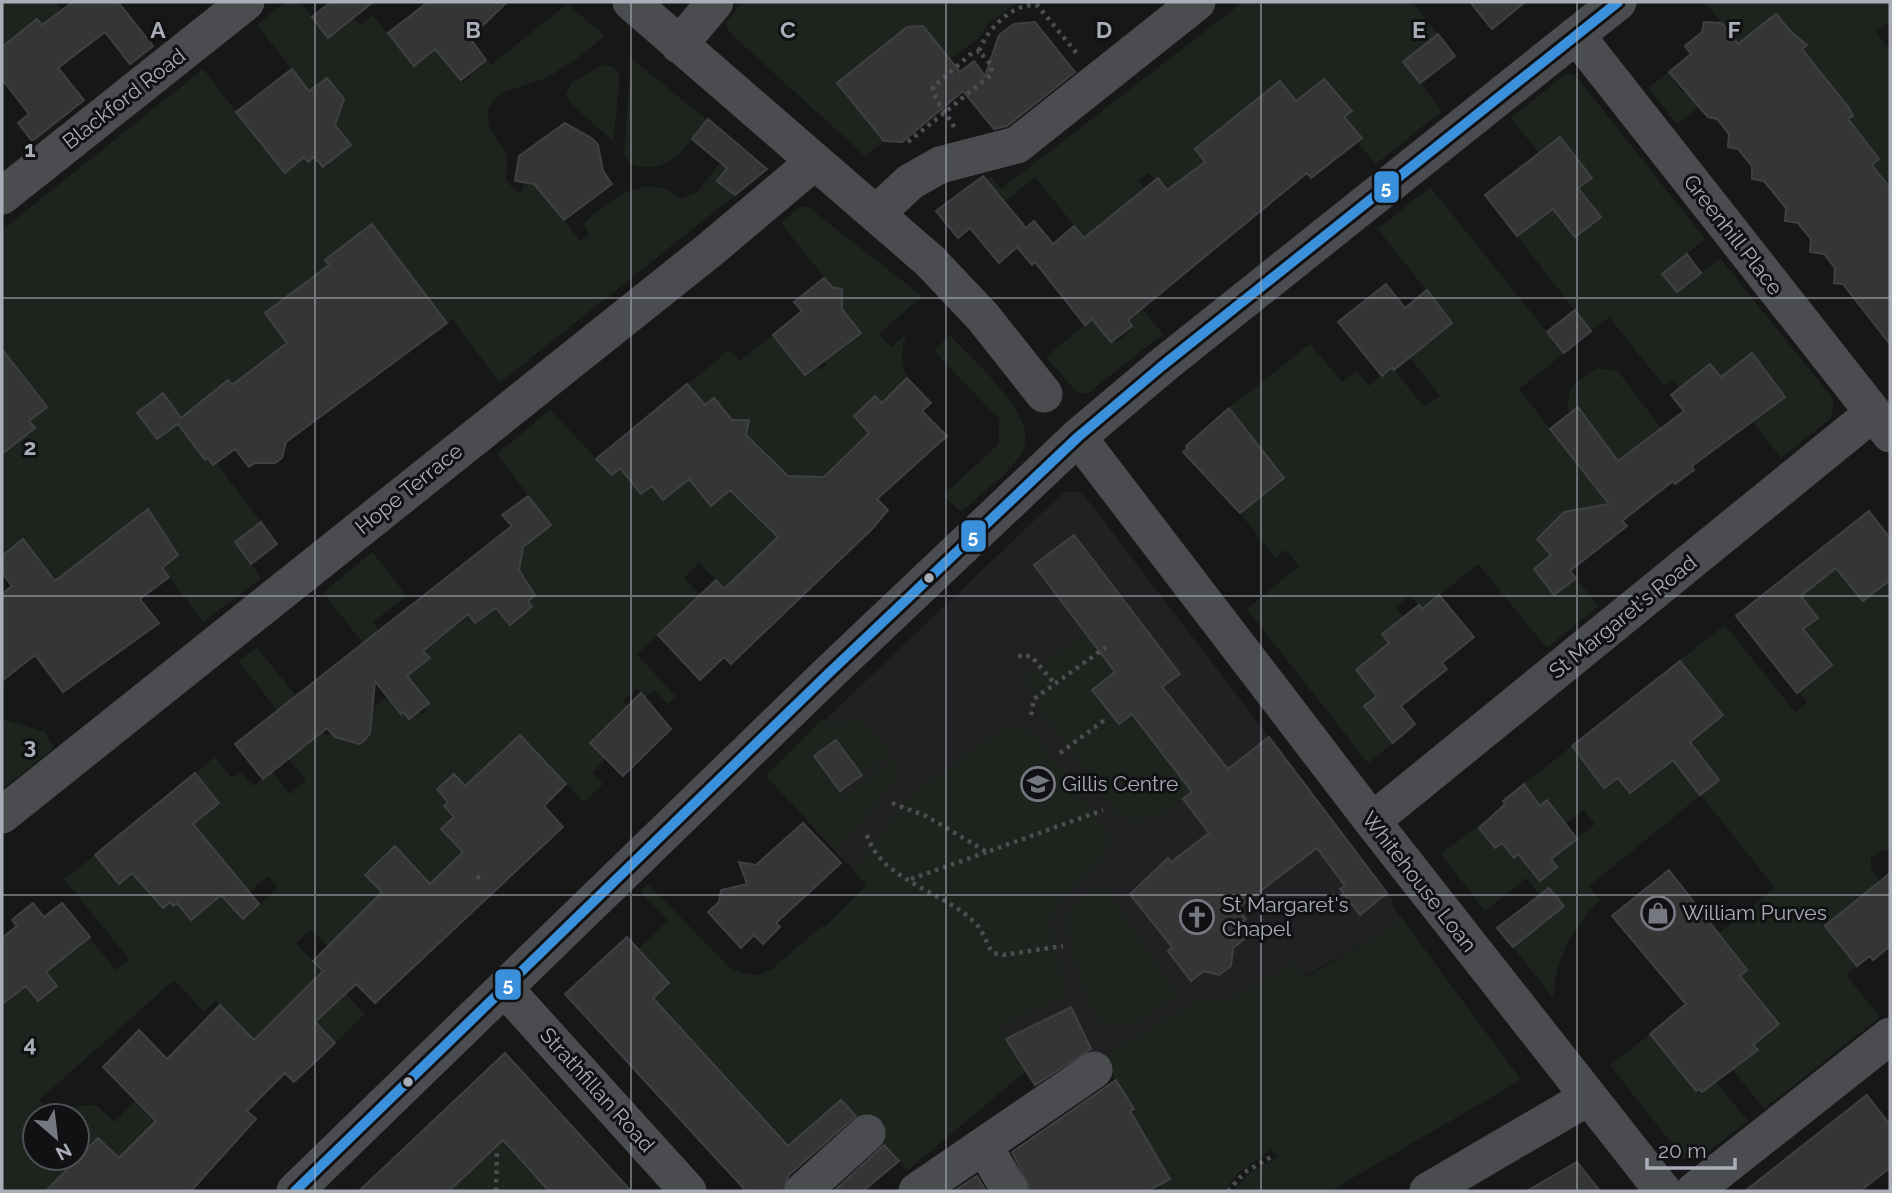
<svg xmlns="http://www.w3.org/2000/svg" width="1892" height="1193" font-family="Raleway,sans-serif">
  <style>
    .built { fill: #212123 }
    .green { fill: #1d241e; fill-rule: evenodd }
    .building { fill: #353536; stroke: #3f4043; stroke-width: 2 }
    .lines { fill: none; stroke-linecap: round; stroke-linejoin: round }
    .path { stroke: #4d4e52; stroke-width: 4.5; stroke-dasharray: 3.5 5; stroke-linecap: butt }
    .minor { stroke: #4b4c50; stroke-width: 37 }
    .bus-1-casing { stroke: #111113; stroke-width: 16 }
    .bus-1 { stroke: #3a90db; stroke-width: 10 }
    .grid { fill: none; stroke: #a8adb8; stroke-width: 2; stroke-opacity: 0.55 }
    .bus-dot { fill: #a8adb8; stroke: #111113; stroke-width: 2.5 }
    .labels { text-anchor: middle; stroke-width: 6; stroke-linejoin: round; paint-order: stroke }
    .street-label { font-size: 21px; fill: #a8adb8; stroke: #111113 }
    .poi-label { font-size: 21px; fill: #a8adb8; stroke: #111113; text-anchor: start }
    .grid-label { font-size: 23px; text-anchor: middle; font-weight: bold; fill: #a8adb8; stroke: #111113; stroke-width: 6; stroke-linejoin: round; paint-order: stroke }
    .line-badge { stroke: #111113; stroke-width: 2.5 }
    .badge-label { font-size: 19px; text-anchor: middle; font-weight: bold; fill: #fff }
  </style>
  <rect width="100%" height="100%" fill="#171717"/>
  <path class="built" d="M1075 491 1083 494 1311 792 1393 901 1391 904 1403 920 1144 1070 1093 1052 1033 1082 998 1027 766 776 1063 493Z"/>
  <path class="green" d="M2 2H56L62 10 42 25 37 19 2 47Z
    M286 2H300L327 37 353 17 360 25 373 15 414 66 435 49 463 83 486 60 491 65 567 4 604 35C597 45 556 74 543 79 522 88 481 90 489 125 491 136 501 142 505 152 513 169 495 179 521 193L525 182 534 184 541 193 544 192 580 241 590 234 583 224C610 199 647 170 680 198L697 193 720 162 727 168 717 181 735 195 500 383 452 319 447 323 372 224 325 259 329 265 265 313 296 355 192 443 205 460 208 458 213 465 216 463 261 522 235 542 261 578 204 622 162 568 178 555 148 509 76 565 70 624 23 540 2 556V445L34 427 29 421 47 407 2 349V230L203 69 284 173 294 144 308 161 314 157 324 169 330 164 307 134 325 140 337 156 351 146 329 117 343 99 327 78 309 91 257 25ZM163 394 183 420 157 439 138 413Z
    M743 2H1017L988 24 979 38 938 68 943 51 923 26 907 27 838 83 884 141 865 156 728 31 726 22Z
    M1243 2H1412L1438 34 1404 62 1442 111 1376 164 1358 143 1362 139 1344 117 1353 110 1324 79 1292 104 1289 92 1280 81 1248 127 1238 115 1195 149 1205 162 1212 163 1167 190 1148 173 1138 181 1154 199 1106 239 1097 227 1084 238 1035 177 1004 202 986 180 991 177 1001 189Z
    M1705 2H1890V21L1876 32 1890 50V188L1869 167 1879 159 1874 151 1850 170 1838 127 1852 116 1839 94 1801 124 1824 77 1814 64 1776 70 1807 44 1791 32 1776 14 1759 27 1764 34 1747 55Z
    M631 58 707 120C689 143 674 170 642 167 633 166 628 163 624 155Z
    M605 64 615 68 620 76 613 141 571 104 566 95 571 83Z
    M1669 72 1680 90 1686 93 1691 89 1702 104 1677 124 1648 88Z
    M1570 74 1577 77 1705 239 1662 274 1677 292 1720 258 1834 400 1831 418 1781 458 1753 422 1785 397 1752 354 1721 377 1710 364 1693 377 1704 391 1690 401 1673 380 1664 386 1609 317 1591 331 1517 236 1592 178 1560 137 1539 153 1511 118 1565 75Z
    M1430 187 1564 353 1519 389 1574 460 1602 438 1578 408 1571 413 1567 408 1571 387 1596 368 1618 371 1661 428 1592 481 1612 508 1564 513 1538 538 1551 555 1534 569 1554 595 1576 578 1598 606 1547 648 1478 564 1422 609 1410 595 1395 607 1403 617 1382 634 1389 643 1356 670 1371 689 1381 682 1386 688 1364 707 1393 743 1368 763 1247 609 1299 566 1286 550 1275 558 1240 513 1284 478 1229 408 1310 344 1342 382 1356 371 1369 386 1392 367 1424 407 1440 396 1408 355 1452 323 1378 229Z
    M800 207H808L922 296 879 334 891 347 907 333C899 352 900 370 914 385L901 397 894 391 882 403 875 396 878 441 815 490V476H795L794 504 774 463 746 436 748 425 743 420H732L715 398 705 405 688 384 728 351 740 361 773 335 805 375 817 366 821 370 827 365 824 360 855 338 842 322 837 304 842 300V292L832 287 781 223Z
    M1141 308 1163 334 1088 393H1078L1046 357 1092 319 1111 342 1118 341 1130 331 1132 325 1128 320Z
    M950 335C972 360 1039 416 1023 450 1014 470 978 496 961 512L943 495 999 444V419L934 351Z
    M550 410 612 475 620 468 641 494 652 486 689 479 711 506 730 490 783 542 727 591 699 563 684 578 700 595 637 655 676 696 668 704 655 690 646 698 637 689 623 701 628 707 590 743 606 759 592 773 603 784 584 802 520 735 497 756 492 815 454 774 437 789 448 802 444 806 454 817 441 830 463 852 415 899 394 847 365 875 396 905 328 946 311 929 296 943 365 1014 335 1043 294 1000 282 1012 259 1046 245 1030 241 1033 216 1001 204 1012 174 980 39 1100 46 1108 96 1105 114 1122 145 1090 166 1111 137 1140V1148L114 1161 115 1154 98 1138 77 1164 74 1162 46 1191H2V1004L10 997 2 986V956L38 1001 57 986 46 972 74 950 67 940 78 924 116 970 129 959 64 879 95 855 118 884 132 873 163 907 170 902 173 906 230 869 194 824 219 803 195 773 215 757 232 778 241 772 253 786 272 772 290 794 306 781 289 759 304 746 239 661 257 647 327 736 332 733 336 739 343 734 347 741 357 744 370 733V725L362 716 387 697 401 713 419 711 422 715 427 711 424 707 429 702 401 668 418 667 429 658 423 651 435 641 457 601 475 623 496 609 510 625 532 607 528 601 535 595 526 584 529 581 494 540 511 525 528 542 551 525 497 454ZM268 876 278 888 242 919 232 907ZM35 1116H77V1158H35Z
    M372 552 407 596 373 622 380 632 364 644 323 593Z
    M1809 558 1824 577 1836 568 1863 601 1890 580V852L1880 850 1871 858V869L1880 881 1825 926 1857 966 1846 975 1880 1017 1764 1109 1733 1070 1757 1051 1753 1045 1779 1024 1767 1009 1744 1028 1718 934 1775 888 1701 795 1589 886 1600 900C1573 927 1554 959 1554 999L1513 947 1563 906 1549 887 1539 894 1526 878 1485 911 1441 854 1484 821 1514 857 1518 854 1539 881 1557 868 1551 859 1595 824 1584 810 1564 825 1547 800 1540 806 1524 784 1572 746 1604 788 1618 778 1630 793 1654 775 1627 703 1701 794 1719 779 1687 744 1723 715 1680 660 1725 625 1795 712 1807 702 1770 656 1832 665 1803 629 1818 618 1786 577Z
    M1085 632 1097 648 1127 663 1093 689 1109 711 1106 714 1113 722 1130 711 1192 792C1174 807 1142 830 1119 817L1042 713 1041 701 1024 678Z
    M857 716 892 753 862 775 836 740 814 757 844 796 896 758 897 774 892 786 836 851 766 776 822 720 841 726Z
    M2 719 45 732 54 748 2 789Z
    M1003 729H1022L1034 733 1108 833C1120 870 1056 879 1050 925L1068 996 998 1027 1026 1071 908 1170 841 1100 789 1147 653 998 638 949 668 921 640 892 648 884 729 967 741 973 757 975 771 970 822 926 824 927 867 885 854 872 911 794Z
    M1096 890 1108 891 1178 996C1161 1005 1135 1028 1115 1027 1108 1027 1101 1023 1096 1017 1088 1006 1085 989 1080 977 1069 946 1051 902 1096 890Z
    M1403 920 1521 1080 1330 1191H1233L1247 1175 1277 1157 1272 1149 1238 1173 1224 1191H1154L1161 1187 1130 1111 1133 1109 1102 1056 1197 1001 1232 997 1295 962 1305 978Z
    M1650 1034 1696 1091 1715 1081 1748 1121 1696 1161 1683 1158 1610 1065Z
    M498 1127 508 1146 549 1191H449L497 1146Z"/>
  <path class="building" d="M73 2H118L153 46 130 64 105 32 58 68 84 100 32 141 18 123 29 114 2 79V47L37 19 42 25Z
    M331 2H373L328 38 312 17Z
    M428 2H507L470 38 486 60 461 80 435 49 414 66 388 33Z
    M1470 2H1525L1492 29Z
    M1776 14 1791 32 1807 45 1802 49 1849 108 1853 116 1848 119 1879 159 1872 165 1890 188V344L1843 284 1834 283 1835 268 1824 254 1810 252 1811 239 1798 223 1785 221 1786 208 1764 181 1752 179V166L1738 149 1728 147 1729 134 1717 119 1708 117 1669 72 1691 54 1685 46 1702 32 1704 22 1722 23 1738 44Z
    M1035 22 1075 72 1007 126 994 129 963 91 902 142 884 141 837 83 907 27 923 26 960 72 974 61 985 76 999 35 1014 24Z
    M1438 34 1455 56 1420 83 1403 62Z
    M292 69 309 91 327 78 344 99 335 125 351 145 323 167 314 157 308 162 304 157 285 173 236 112Z
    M1324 79 1352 111 1344 117 1362 138 1311 178 1307 173 1202 259 1128 320 1132 326 1111 342 1092 319 1085 325 1035 262 1032 265 1017 247 999 263 970 228 958 238 936 211 983 176 1026 228 1034 221 1053 244 1074 226 1084 238 1158 178 1167 190 1205 162 1195 149 1280 81 1296 101Z
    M708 119 767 169 735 195 717 181 727 168 692 139Z
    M565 123 593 139 598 145 603 171 612 184 564 220 534 184 515 181 519 156Z
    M1560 137 1592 178 1578 188 1601 217 1575 237 1553 209 1517 236 1485 195Z
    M372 224 447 323 286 442 282 458 275 463H255L249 467 235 449 213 465 208 458 205 460 178 424 157 439 137 413 163 393 181 418 228 380 232 385 287 343 265 313 329 265 325 260Z
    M1687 254 1701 273 1677 292 1662 274Z
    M824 278 832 287 842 289V309L861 333 805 375 773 335 802 311 794 302Z
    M1386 284 1405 308 1427 290 1452 323 1394 370 1392 367 1382 376 1338 322Z
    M1575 310 1591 331 1564 353 1547 332Z
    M2 349 47 407 29 421 35 428 2 454Z
    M1752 353 1785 397 1692 466 1694 470 1675 484 1673 481 1622 521 1627 526 1570 571 1576 578 1554 595 1534 569 1551 555 1537 539 1564 512 1609 504 1550 429 1578 407 1618 461 1684 411 1671 395 1710 364 1721 377Z
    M907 378 931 403 922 411 947 436 877 499 888 510 873 528 731 664 724 657 700 680 658 635 716 580 724 589 778 537 730 490 711 506 689 479 663 500 652 486 641 494 620 468 612 475 596 459 687 384 705 405 714 398 732 420H749L746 435 788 476 824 477 869 433 854 416 875 396 882 403Z
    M1229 408 1284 478 1240 513 1183 452 1188 448 1186 446Z
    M528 496 551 525 523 547 519 570 535 595 528 601 532 607 510 625 496 608 475 623 468 614 423 651 430 658 407 676 429 703 409 719 403 712 401 714 375 681 370 733 364 741 359 744 335 737 327 728 263 779 235 744 512 526 502 515Z
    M148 509 178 555 162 568 169 577 140 599 159 623 63 692 35 655 2 681V594L12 586 2 573V556L23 539 55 581Z
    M1869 511 1890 538V580L1863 601 1836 568 1801 596 1818 618 1803 629 1832 665 1797 693 1736 616Z
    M261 522 277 544 251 564 235 542Z
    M1074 535 1180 674 1162 687 1228 769 1269 737 1387 893 1360 915 1340 889 1345 886 1317 848 1237 909 1246 919 1239 925 1248 936 1233 948 1231 966 1219 975 1204 971 1191 981 1168 951 1172 947 1130 894 1168 858 1171 862 1209 833 1183 799 1192 792 1132 714 1119 724 1092 690 1115 672 1034 565Z
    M1439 595 1474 637 1442 663 1447 669 1401 706 1415 724 1393 743 1364 706 1377 696 1356 670 1389 643 1382 634 1419 605 1422 609Z
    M1680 661 1723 715 1690 742 1719 780 1700 795 1673 760 1630 793 1618 778 1604 788 1572 746Z
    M641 693 671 729 623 776 590 743Z
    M520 735 566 784 544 806 563 827 375 1003 356 984 315 1022 335 1043 294 1082 285 1073 247 1111 256 1119 191 1191H46L98 1138 119 1158 156 1121 103 1067 139 1030 167 1059 220 1005 254 1040 323 971 313 961 382 892 365 875 395 846 430 884 463 852 441 829 454 817 444 806 448 802 437 789 454 774 465 786Z
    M836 740 862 775 840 791 814 756Z
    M195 773 219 803 193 824 259 904 243 919 221 895 191 920 177 903 173 906 170 902 163 908 132 873 119 884 95 855Z
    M1524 784 1540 806 1547 800 1577 839 1551 859 1557 867 1540 881 1518 854 1514 858 1502 843 1495 848 1479 828 1505 804 1503 801Z
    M803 823 841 863 776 923 780 927 763 944 754 935 741 948 708 912 719 902 721 890 747 884 739 862 756 865Z
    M1669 870 1747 970 1740 976 1779 1024 1753 1045 1758 1050 1702 1092 1700 1089 1696 1091 1650 1034 1686 1004 1612 916Z
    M1890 873V946L1873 960 1870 956 1857 966 1825 926Z
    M1549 888 1564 906 1513 947 1497 928Z
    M33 903 44 917 62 903 90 937 46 972 57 986 38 1001 26 986 2 1004V938L17 926 12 920Z
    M627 937 669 983 653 998 788 1146 841 1100 856 1116 789 1175 783 1191H746L565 994Z
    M1071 1007 1091 1049 1035 1085 1006 1039Z
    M505 1053 631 1191H549L503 1140 449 1191H359Z
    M1116 1080 1134 1109 1130 1111 1170 1179 1148 1191H1031L1012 1152Z
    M1867 1095 1890 1125V1168L1860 1191H1745Z
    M884 1145 899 1161 863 1191H834Z
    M1577 1162 1600 1191H1527Z
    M977 1176 986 1191H954Z"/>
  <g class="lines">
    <path class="path" d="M954 127C949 115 933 100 933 87L972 53 979 51
      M908 142 991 75 992 66 979 51C986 31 1014 0 1038 6L1079 56
      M1018 656H1031L1055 684
      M1031 715 1034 699 1106 647
      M1060 753 1106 719
      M892 803 926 816 987 852 1103 810
      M867 835C881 881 945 891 976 924 984 932 986 944 993 953L1003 955 1063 946
      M477 876 482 880
      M911 879 987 852
      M496 1191 497 1151
      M1228 1191 1245 1172 1271 1157"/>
    <path class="minor" d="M631 2 930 261 983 317 1044 394
      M1576 35 1890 434
      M679 45 715 2
      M2 196 246 2
      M877 213 910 182 940 165 1017 145 1197 2
      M1078 437 1372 821 1663 1191
      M2 815 712 248 814 162
      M1372 821 1873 413
      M505 989 688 1191
      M984 1146 1010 1191
      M295 1191 830 672 1078 437 1162 366 1618 2
      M803 1191 867 1133
      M917 1191 1094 1070
      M1428 1191 1587 1098
      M1694 1191 1890 1036"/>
    <g class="bus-1-casing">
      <path id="bus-1" d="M295 1191 830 672 1078 437 1162 366 1618 2"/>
    </g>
    <use href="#bus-1" class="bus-1"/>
  </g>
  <path class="grid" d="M315 2V1191M631 2V1191M946 2V1191M1261 2V1191M1577 2V1191M2 298H1890M2 596H1890M2 895H1890"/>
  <defs>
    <g id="university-ring" transform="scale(1.75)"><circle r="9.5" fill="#111113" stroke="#757880" stroke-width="1.5"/><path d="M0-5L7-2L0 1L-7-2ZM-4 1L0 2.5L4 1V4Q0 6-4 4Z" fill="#757880"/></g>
    <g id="shop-ring" transform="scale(1.75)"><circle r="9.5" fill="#111113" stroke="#757880" stroke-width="1.5"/><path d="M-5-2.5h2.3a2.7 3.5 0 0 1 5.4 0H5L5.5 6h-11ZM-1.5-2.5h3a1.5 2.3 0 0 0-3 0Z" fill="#757880"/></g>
    <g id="church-ring" transform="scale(1.75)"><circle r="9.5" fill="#111113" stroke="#757880" stroke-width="1.5"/><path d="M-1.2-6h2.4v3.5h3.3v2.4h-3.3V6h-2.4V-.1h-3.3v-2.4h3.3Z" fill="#757880"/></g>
  </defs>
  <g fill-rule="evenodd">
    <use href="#university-ring" x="1038" y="784"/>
    <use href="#shop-ring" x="1658" y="913"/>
    <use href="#church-ring" x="1197" y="917"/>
  </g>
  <g class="bus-dot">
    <circle cx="929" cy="578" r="6"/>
    <circle cx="408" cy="1082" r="6"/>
  </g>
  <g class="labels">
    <g class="street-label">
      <text transform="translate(124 99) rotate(-38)" y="7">Blackford Road</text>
      <text transform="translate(1733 235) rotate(52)" y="7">Greenhill Place</text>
      <text transform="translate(409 489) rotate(-39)" y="7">Hope Terrace</text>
      <text transform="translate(1623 617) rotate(-39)" y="7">St Margaret's Road</text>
      <text transform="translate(1419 882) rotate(52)" y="7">Whitehouse Loan</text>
      <text transform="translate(597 1090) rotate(48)" y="7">Strathfillan Road</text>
    </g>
    <g class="poi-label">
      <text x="1062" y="791">Gillis Centre</text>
      <text x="1222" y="912">St Margaret's<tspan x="1222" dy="24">Chapel</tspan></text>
      <text x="1682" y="920">William Purves</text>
    </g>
  </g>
  <g class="grid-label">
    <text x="158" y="38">A</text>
    <text x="473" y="38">B</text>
    <text x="788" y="38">C</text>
    <text x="1104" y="38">D</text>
    <text x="1419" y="38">E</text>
    <text x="1734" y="38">F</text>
    <text x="30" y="157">1</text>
    <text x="30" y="455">2</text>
    <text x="30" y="754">3</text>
    <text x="30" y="1052">4</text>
  </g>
  <g class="line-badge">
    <rect x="1373" y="170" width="27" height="34" rx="7" fill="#3a90db"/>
    <rect x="960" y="519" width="27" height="34" rx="7" fill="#3a90db"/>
    <rect x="494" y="968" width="28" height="33" rx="7" fill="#3a90db"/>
  </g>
  <g class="badge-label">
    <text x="1386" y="194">5</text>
    <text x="973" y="543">5</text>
    <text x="508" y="991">5</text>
  </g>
  <rect width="1892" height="1193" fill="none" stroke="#a8adb8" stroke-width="7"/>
  <g transform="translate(56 1137) rotate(152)"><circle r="33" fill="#111113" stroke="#4d4f55" stroke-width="2"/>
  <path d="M0-5L12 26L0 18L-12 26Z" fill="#757880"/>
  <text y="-10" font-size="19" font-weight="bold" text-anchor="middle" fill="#a8adb8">N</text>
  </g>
  <path d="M1647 1158v10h88v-10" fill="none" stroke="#a8adb8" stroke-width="3.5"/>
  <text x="1658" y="1158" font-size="21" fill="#a8adb8" stroke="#111113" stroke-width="5" paint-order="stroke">20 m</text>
</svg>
